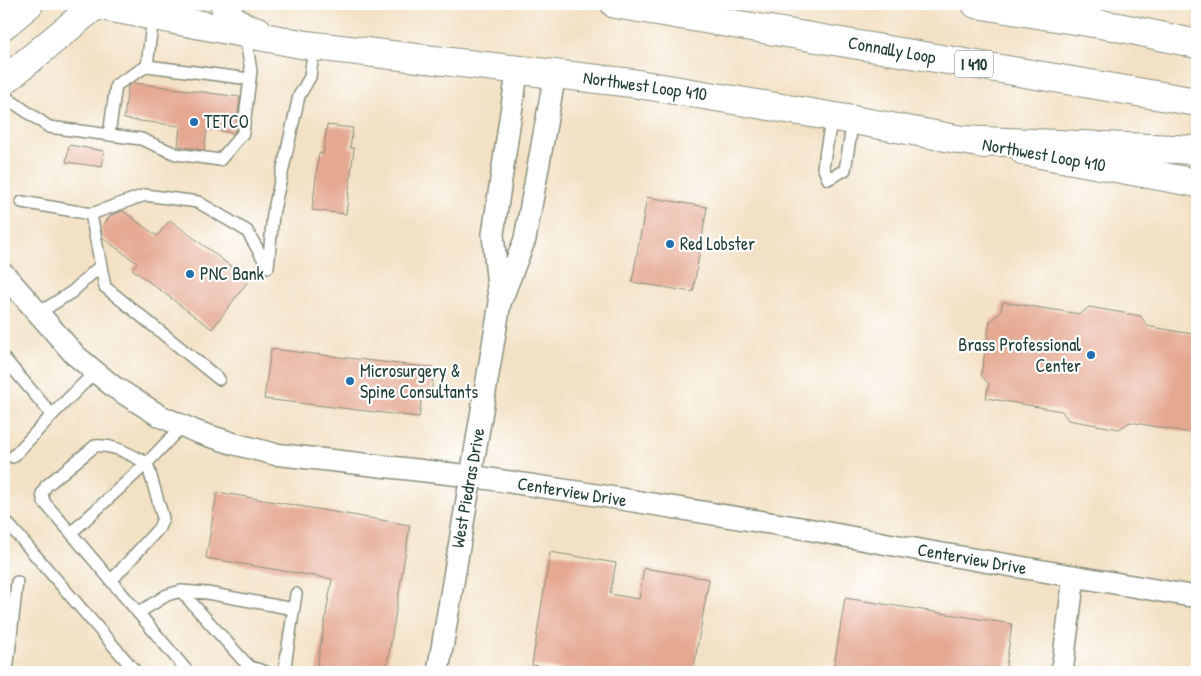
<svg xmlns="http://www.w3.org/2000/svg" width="1201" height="676" font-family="'Patrick Hand',sans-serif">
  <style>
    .building { fill: #e5a992 }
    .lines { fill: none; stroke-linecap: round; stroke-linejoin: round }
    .lane-casing { stroke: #898f7c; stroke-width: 14 }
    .street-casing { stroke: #898f7c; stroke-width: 24 }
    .secondary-casing { stroke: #898f7c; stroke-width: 30 }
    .highway-casing { stroke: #898f7c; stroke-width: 30 }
    .lane { stroke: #fff; stroke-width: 11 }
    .street { stroke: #fff; stroke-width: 21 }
    .secondary { stroke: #fff; stroke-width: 28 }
    .highway { stroke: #fff; stroke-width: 28 }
    .poi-dot { fill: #1f6fb2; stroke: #fff; stroke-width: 2 }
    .labels { text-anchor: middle; stroke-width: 4.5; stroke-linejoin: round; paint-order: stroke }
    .shield { fill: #fff; stroke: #627771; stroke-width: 1 }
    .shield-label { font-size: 16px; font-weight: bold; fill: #1f3d34 }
    .street-label { font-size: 18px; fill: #1f3d34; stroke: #fff }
    .poi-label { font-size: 18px; fill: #1f3d34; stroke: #fff; text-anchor: start }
  </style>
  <rect width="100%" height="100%" fill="#fff"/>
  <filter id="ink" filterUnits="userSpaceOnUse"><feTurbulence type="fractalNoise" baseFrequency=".02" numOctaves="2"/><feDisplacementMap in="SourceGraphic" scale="10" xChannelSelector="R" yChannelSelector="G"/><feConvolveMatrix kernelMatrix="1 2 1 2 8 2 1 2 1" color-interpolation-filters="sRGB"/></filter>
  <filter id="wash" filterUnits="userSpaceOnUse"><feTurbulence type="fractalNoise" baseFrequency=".0096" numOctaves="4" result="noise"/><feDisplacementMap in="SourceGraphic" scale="20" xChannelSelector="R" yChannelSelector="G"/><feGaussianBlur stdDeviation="1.12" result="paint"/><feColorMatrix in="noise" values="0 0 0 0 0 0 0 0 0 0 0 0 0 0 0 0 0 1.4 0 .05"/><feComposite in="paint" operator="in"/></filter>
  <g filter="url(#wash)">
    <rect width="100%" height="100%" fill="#f3e1c5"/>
    <g id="blocks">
      <path class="building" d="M134 83 240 97 236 130 233 133 207 129 204 150 178 146 180 126 124 119 128 86Z
        M327 125 353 128 350 148H354L346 214 312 210 319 153 323 154Z
        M69 145 104 151 102 167 66 162Z
        M647 197 707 207 693 292 632 282Z
        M123 211 157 236 170 220 249 280 212 329 132 269 137 263 103 238 101 228 111 215Z
        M1003 302 1080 314 1089 307 1141 316 1147 326 1197 335V434L1130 422 1119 429 1068 420 1062 411 986 398 989 384 981 375 990 321 1000 313Z
        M271 349 434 368 431 396 422 395 419 417 264 399Z
        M217 492 410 525 386 672H316L332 579 206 558Z
        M550 552 616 563 610 594 639 599 644 568 709 579 693 672H579L532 665Z
        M845 598 1012 624 1005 672H877L834 666Z"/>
    </g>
  </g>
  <g filter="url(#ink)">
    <use href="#blocks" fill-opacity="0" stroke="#898f7c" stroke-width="1"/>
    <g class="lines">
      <g class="lane-casing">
        <path id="lane" d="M147 66 250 79
          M4 96 49 127 141 139 176 154 220 160 243 133 251 71 245 34
          M832 116 823 167 828 179 845 170 853 120
          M109 135 116 85 147 66 153 16
          M22 202 91 214 105 287 219 379
          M91 214 145 195 198 202 247 231 268 267
          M268 267 273 214 299 96 310 77 314 46
          M4 296 14 287
          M37 314 72 292 101 265
          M4 358 52 415 95 372
          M183 425 147 463 71 533 188 672
          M13 457 52 415
          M4 519 136 672
          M71 533 44 502 42 494 46 486 95 446C115 444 130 455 147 463L163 518 159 528 111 581
          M181 591 242 659 250 667 266 672
          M138 613 167 595 181 591 207 593 294 609
          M7 672 17 582
          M284 672 296 594"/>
      </g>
      <g class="street-casing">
        <path id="street" d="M4 274 75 355 114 387 160 416 197 432 235 444 274 454 470 476 584 493 807 529 931 552 1197 597
          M499 299 493 234 513 99 518 69
          M438 672 500 303 525 239 555 74
          M1062 672 1074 576"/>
      </g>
      <g class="secondary-casing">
        <path id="secondary" d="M91 4 306 45 632 83 853 120 984 144
          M224 4 232 19 244 27 258 31
          M4 25 29 4
          M4 81 97 4
          M1024 151 1197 183"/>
      </g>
      <g class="highway-casing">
        <path id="highway" d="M615 4 1197 102
          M976 4 1118 27 1197 44
          M961 140 1197 150"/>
      </g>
      <use href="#lane" class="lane"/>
      <use href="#street" class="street"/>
      <use href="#secondary" class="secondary"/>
      <use href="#highway" class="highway"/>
    </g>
  </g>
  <g class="poi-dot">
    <circle cx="194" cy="122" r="5"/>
    <circle cx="670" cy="244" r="5"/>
    <circle cx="190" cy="274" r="5"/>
    <circle cx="1091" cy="355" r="5"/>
    <circle cx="350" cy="381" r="5"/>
  </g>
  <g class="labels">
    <rect class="shield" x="955" y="50.5" width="38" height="27" rx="4"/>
    <g class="shield-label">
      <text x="974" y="70">I 410</text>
    </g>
    <g class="street-label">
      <text transform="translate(892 50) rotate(10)" y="6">Connally Loop</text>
      <text transform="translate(645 86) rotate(8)" y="6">Northwest Loop 410</text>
      <text transform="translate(1044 155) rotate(10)" y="6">Northwest Loop 410</text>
      <text transform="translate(468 488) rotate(-80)" y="6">West Piedras Drive</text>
      <text transform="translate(572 492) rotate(9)" y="6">Centerview Drive</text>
      <text transform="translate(972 559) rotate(10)" y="6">Centerview Drive</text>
    </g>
    <g class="poi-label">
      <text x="204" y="128">TETCO</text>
      <text x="680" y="250">Red Lobster</text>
      <text x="200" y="280">PNC Bank</text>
      <text x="1081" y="351" text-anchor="end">Brass Professional<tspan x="1081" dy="21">Center</tspan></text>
      <text x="360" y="377">Microsurgery &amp;<tspan x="360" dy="21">Spine Consultants</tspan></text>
    </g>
  </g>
  <rect width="1201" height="676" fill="none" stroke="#fff" stroke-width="20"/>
</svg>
